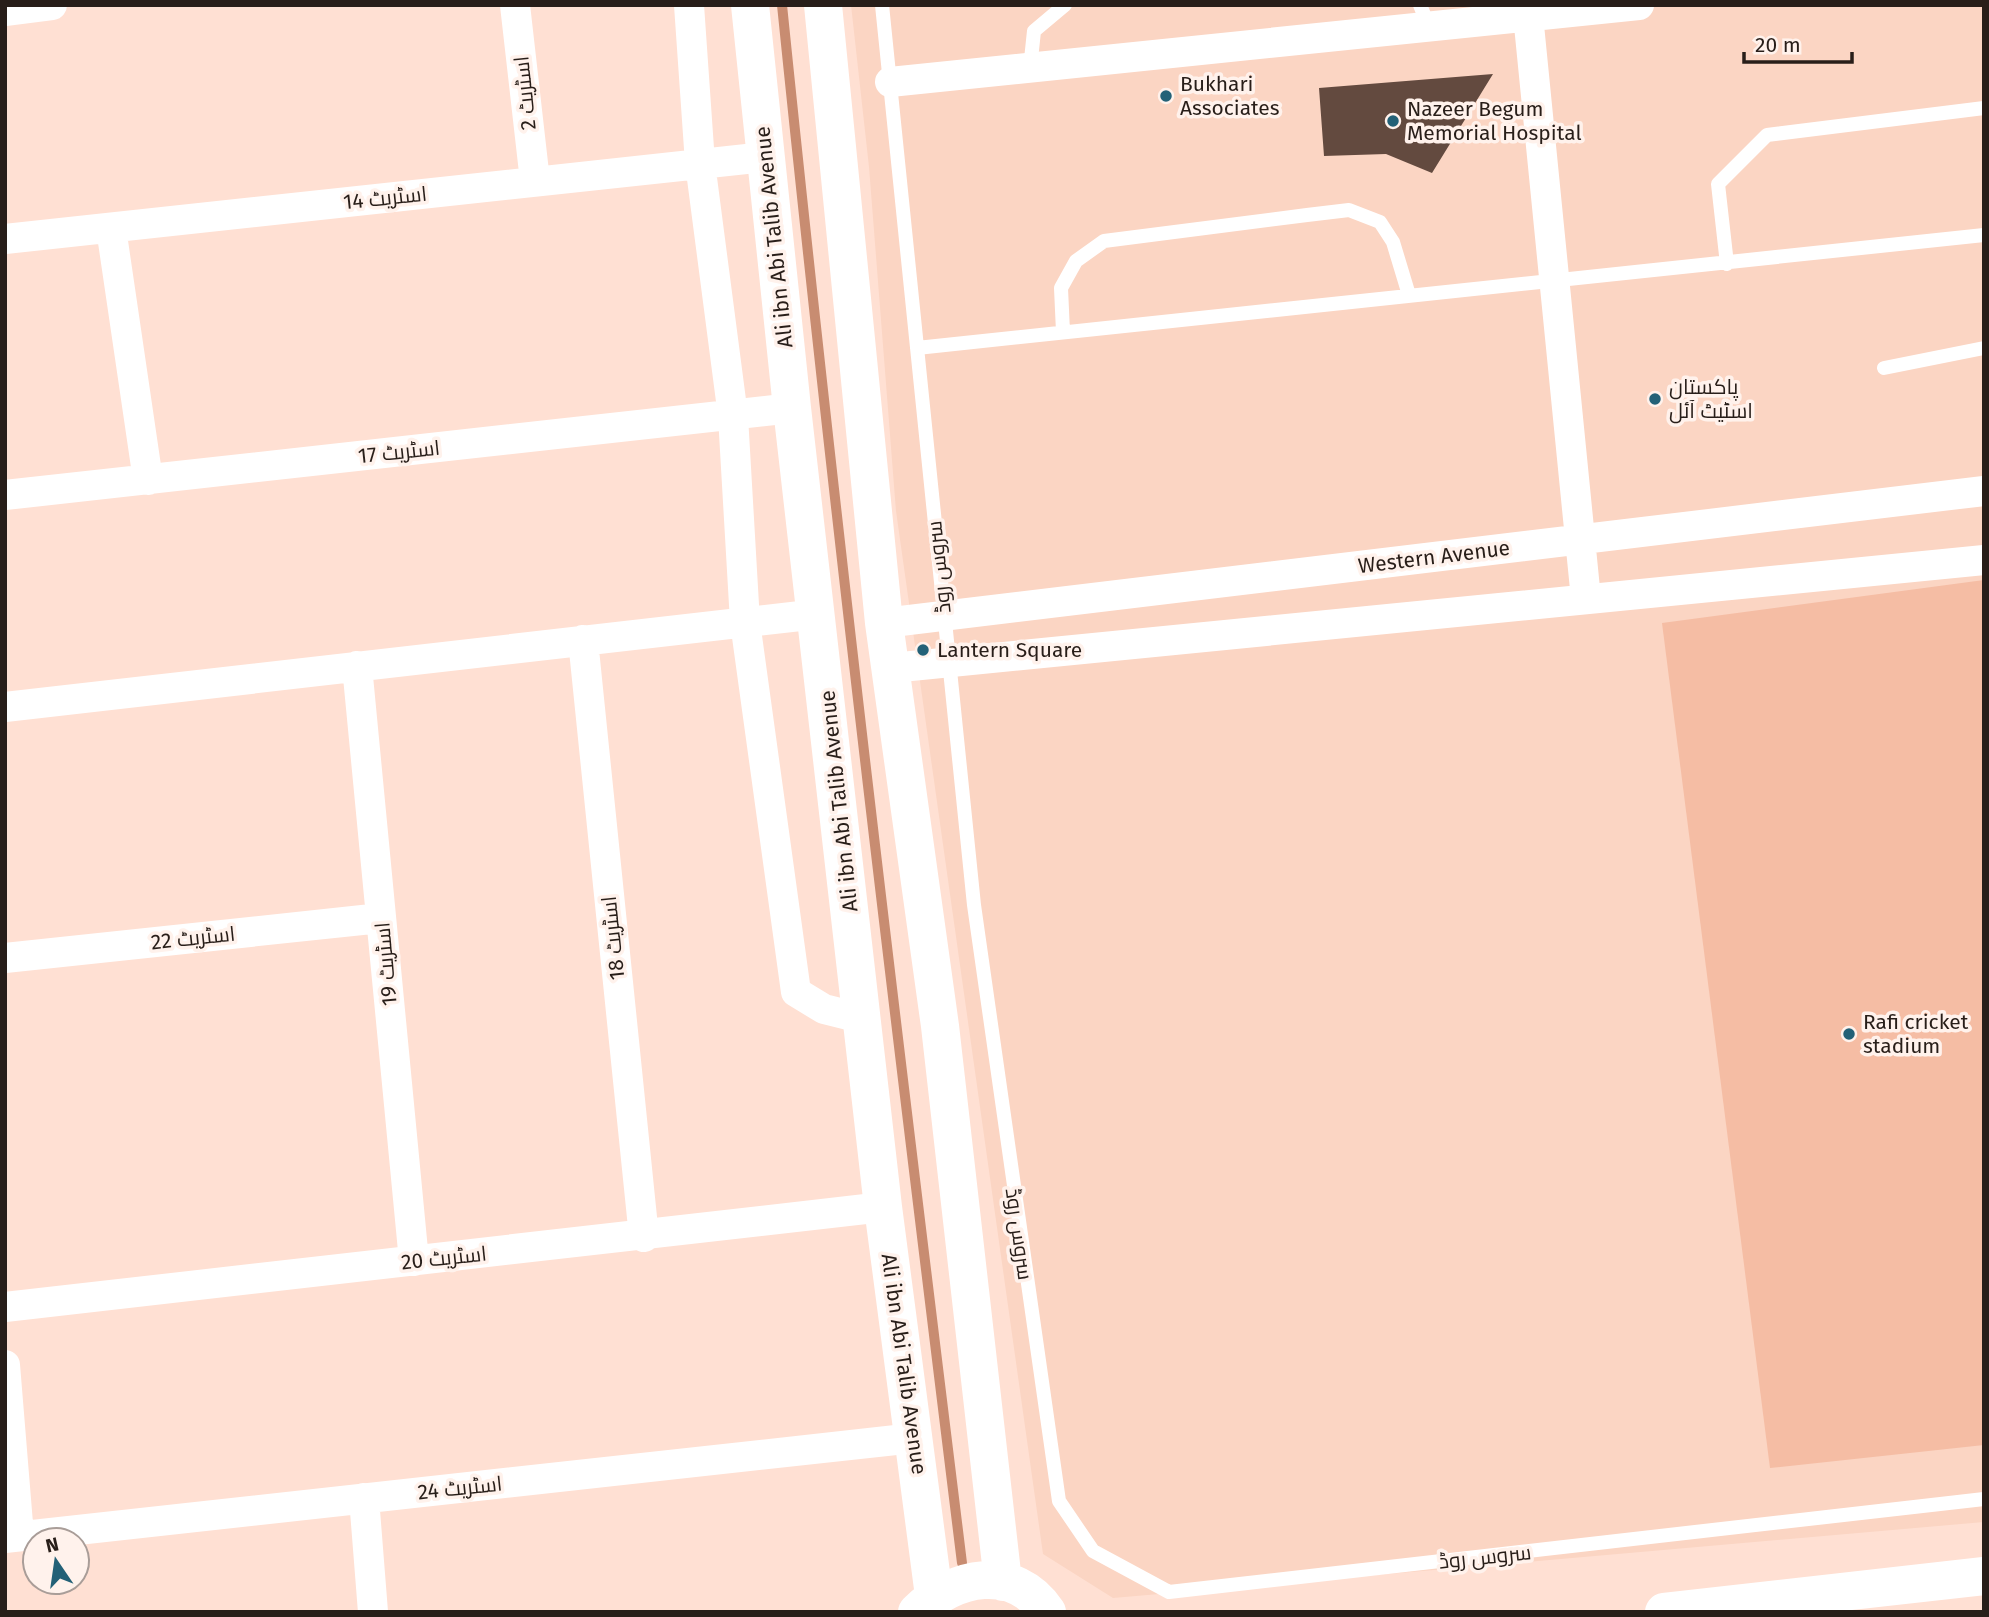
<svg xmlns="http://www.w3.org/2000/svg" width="1989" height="1617" font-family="'Fira Sans',Cairo,sans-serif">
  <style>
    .built { fill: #fbd5c3 }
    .green { fill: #f5bda4 }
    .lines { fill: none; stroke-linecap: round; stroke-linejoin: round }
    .stream { stroke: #c88c71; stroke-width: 10 }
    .building { fill: #634a3f }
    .lane { stroke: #fff; stroke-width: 14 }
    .street { stroke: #fff; stroke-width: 30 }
    .secondary { stroke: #fff; stroke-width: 38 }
    .poi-dot { fill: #236177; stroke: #fff2ec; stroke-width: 2.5 }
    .labels { text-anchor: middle; stroke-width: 7; stroke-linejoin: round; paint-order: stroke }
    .poi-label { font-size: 21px; fill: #281e19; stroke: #fff2ec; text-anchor: start }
    .street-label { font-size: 21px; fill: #281e19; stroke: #fff2ec }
  </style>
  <rect width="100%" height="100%" fill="#ffe0d3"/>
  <path class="built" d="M851 5H1984V1522L1113 1598 1043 1554 896 511 869 167Z"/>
  <path class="green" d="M1984 580V1445L1770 1468 1662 623Z"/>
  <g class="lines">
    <path class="stream" d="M782 5C835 525 898 1044 962 1563"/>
  </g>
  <path class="building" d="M1493 74 1432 173 1386 154 1324 156 1319 88Z"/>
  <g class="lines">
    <path class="lane" d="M882 5 974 905 1059 1501 1093 1551 1169 1592 1984 1499
      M1420 5 1429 27
      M1030 69 1034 31 1065 5
      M1727 264 1718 184 1767 135 1984 108
      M1063 332 1061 288 1076 261 1104 241 1307 215 1349 210 1380 222 1393 242 1409 295
      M917 348 1984 235
      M1884 368 1984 348"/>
    <path class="street" d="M515 5 535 181
      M689 5 700 163 733 416 745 622 796 992 824 1009 864 1019
      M1527 5 1586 599
      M5 11 52 5
      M890 82 1639 5
      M111 228 148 480
      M5 239 765 157
      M5 495 792 408
      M884 623 1984 491
      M583 640 644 1237
      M357 666 414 1261
      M891 668 1984 560
      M5 707 818 614
      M5 958 381 918
      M5 1307 883 1207
      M5 1365 19 1536
      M364 1498 373 1612
      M5 1538 914 1438"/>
    <path class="secondary" d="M750 5 792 408 883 1207 934 1596
      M823 5 884 623 940 1026 1003 1582
      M917 1612C954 1576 1014 1563 1047 1612
      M1664 1612 1984 1576"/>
  </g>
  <g class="poi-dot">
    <circle cx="1166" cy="96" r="7"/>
    <circle cx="1393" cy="121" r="7"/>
    <circle cx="1655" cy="399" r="7"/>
    <circle cx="923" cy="650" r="7"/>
    <circle cx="1849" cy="1034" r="7"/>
  </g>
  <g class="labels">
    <g class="poi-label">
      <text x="1180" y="91">Bukhari<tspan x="1180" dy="24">Associates</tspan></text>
      <text x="1407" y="116">Nazeer Begum<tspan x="1407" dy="24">Memorial Hospital</tspan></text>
      <text x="1669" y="394">پاکستان<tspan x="1669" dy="24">اسٹیٹ آئل</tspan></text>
      <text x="937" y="657">Lantern Square</text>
      <text x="1863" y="1029">Rafi cricket<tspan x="1863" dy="24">stadium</tspan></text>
    </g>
    <g class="street-label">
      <text transform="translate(525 93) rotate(-96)" y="7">اسٹریٹ 2</text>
      <text transform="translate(385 198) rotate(-6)" y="7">اسٹریٹ 14</text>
      <text transform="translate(774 237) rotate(-96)" y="7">Ali ibn Abi Talib Avenue</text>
      <text transform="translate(399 452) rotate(-6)" y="7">اسٹریٹ 17</text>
      <text transform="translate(1434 557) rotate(-7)" y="7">Western Avenue</text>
      <text transform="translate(939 567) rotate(-96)" y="7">سروس روڈ</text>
      <text transform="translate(839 801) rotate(-96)" y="7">Ali ibn Abi Talib Avenue</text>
      <text transform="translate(193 938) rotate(-6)" y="7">اسٹریٹ 22</text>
      <text transform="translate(613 938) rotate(-96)" y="7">اسٹریٹ 18</text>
      <text transform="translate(386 964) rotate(-95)" y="7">اسٹریٹ 19</text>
      <text transform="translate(1019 1234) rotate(82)" y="7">سروس روڈ</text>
      <text transform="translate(444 1258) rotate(-6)" y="7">اسٹریٹ 20</text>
      <text transform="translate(904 1364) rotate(82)" y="7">Ali ibn Abi Talib Avenue</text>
      <text transform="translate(460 1488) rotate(-6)" y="7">اسٹریٹ 24</text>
      <text transform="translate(1485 1557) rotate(-6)" y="7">سروس روڈ</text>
    </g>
  </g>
  <rect width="1989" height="1617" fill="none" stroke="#281e19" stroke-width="14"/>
  <g transform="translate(56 1561) rotate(347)"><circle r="33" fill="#fff2ec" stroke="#a99d98" stroke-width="2"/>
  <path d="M0-5L12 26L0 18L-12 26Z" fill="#236177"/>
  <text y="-10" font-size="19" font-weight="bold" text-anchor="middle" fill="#281e19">N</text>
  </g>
  <path d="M1744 52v10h108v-10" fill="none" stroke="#281e19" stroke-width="3.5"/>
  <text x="1755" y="52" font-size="21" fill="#281e19" stroke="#fff2ec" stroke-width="5" paint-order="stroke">20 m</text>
</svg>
